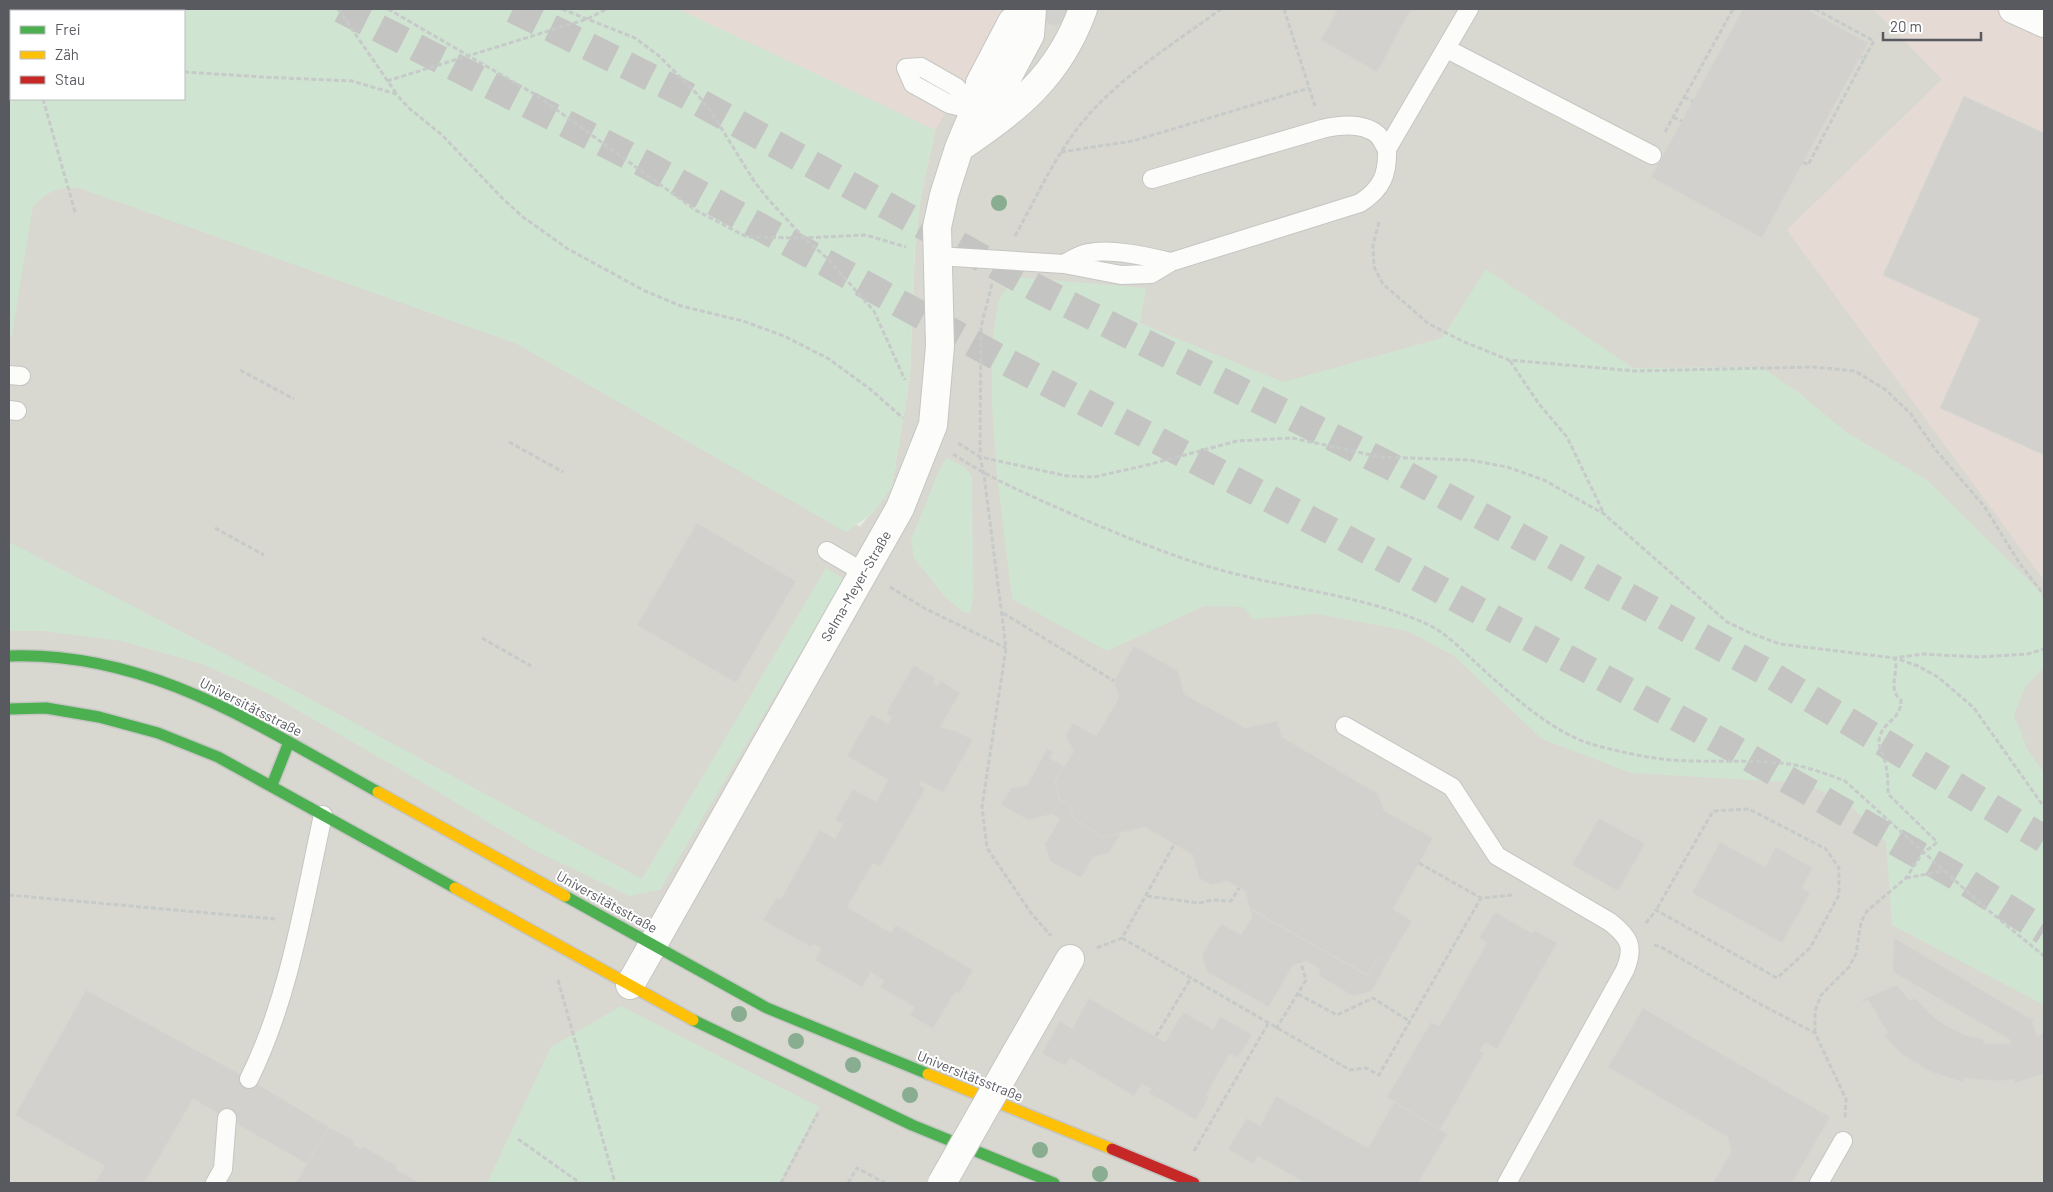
<svg xmlns="http://www.w3.org/2000/svg" width="2053" height="1192" font-family="Barlow,sans-serif">
  <style>
    .education { fill: #d8d8d0 }
    .medical { fill: #e5dbd4 }
    .green { fill: #d0e4d2; fill-rule: evenodd }
    .building { fill: #d2d1cd; stroke: #d7d7d2 }
    .lines { fill: none; stroke-linecap: round; stroke-linejoin: round }
    .highway-tunnel { stroke: #c4c4c2; stroke-width: 28; stroke-dasharray: 28 14; stroke-linecap: butt }
    .lane-casing { stroke: #c5c6c4; stroke-width: 20 }
    .street-casing { stroke: #c5c6c4; stroke-width: 30 }
    .fast-casing { stroke: #c5c5c4; stroke-width: 14 }
    .slow-casing { stroke: #c5c5c4; stroke-width: 14 }
    .jam-casing { stroke: #c5c5c4; stroke-width: 14 }
    .path { stroke: #c6cac9; stroke-width: 3; stroke-dasharray: 5 2.5; stroke-linecap: butt }
    .lane { stroke: #fcfcfb; stroke-width: 18 }
    .street { stroke: #fcfcfb; stroke-width: 28 }
    .fast { stroke: #4caf50; stroke-width: 11 }
    .slow { stroke: #ffc107; stroke-width: 11 }
    .jam { stroke: #c62828; stroke-width: 11 }
    .street-bridge-casing { stroke: #c5c6c4; stroke-width: 30; stroke-linecap: butt }
    .street-bridge { stroke: #fcfcfb; stroke-width: 28 }
    .tree { fill: #88ad90 }
    .labels { text-anchor: middle; stroke-width: 4; stroke-linejoin: round; paint-order: stroke }
    .street-label { font-size: 14px; fill: #585a60; stroke: #fff }
  </style>
  <rect width="100%" height="100%" fill="#e8e8e2"/>
  <path class="education" d="M678 9H2044V1183H9V250L16 150 516 328 860 527 892 487 910 376 915 247 921 196 935 131Z"/>
  <path class="medical" d="M678 9H1008L935 130Z
    M1873 9H2044V580L1787 230 1942 79Z"/>
  <path class="green" d="M9 9H678L935 130 921 196 915 247 910 376 892 487 873 513 846 532 517 344 79 188C56 187 50 191 33 206L12 335 9 338ZM11 11H184V99H11Z
    M1486 269 1633 368 1761 367 1798 392 1846 432 1927 480 2044 596V668L2025 687 2014 715 2028 751 2044 773V1005L1892 925 1886 842 1848 803 1803 783 1631 773 1542 739 1454 656 1408 631 1318 614 1253 619 1243 607 1204 606 1107 651 1012 599 996 466 992 405V346L998 301 1013 277 1146 288 1140 323 1283 382 1442 338Z
    M946 458C957 463 967 466 972 477L973 599 970 613 963 612 945 597 914 558 911 540 936 478Z
    M9 542 292 689 642 879 826 568 844 579 660 890 629 896 532 849 427 785 271 695 202 664 121 641 43 631H9Z
    M621 1006 819 1107 779 1183H487L551 1047Z"/>
  <path class="building" d="M1046 9H1067V14L1063 23 1053 26 1040 19Z
    M1338 9H1411L1377 72 1321 40Z
    M1743 9H1806L1868 43 1762 238 1651 177Z
    M1964 96 2044 133V455L1940 408 1980 319 1883 275Z
    M697 523 796 581 736 683 637 625Z
    M1134 646 1178 671 1184 694 1245 728 1277 721 1282 737 1378 794 1384 811 1433 838 1393 909 1412 921 1387 963 1378 957 1367 975 1250 909 1245 891 1227 881 1211 885 1199 878 1193 855 1145 827 1102 837 1073 818 1070 805 1059 799 1055 781 1074 751 1066 736 1073 723 1096 736 1119 698 1114 681Z
    M914 665 935 678 933 683 937 686 941 681 960 693 940 727 956 731 973 740 943 793 921 781 919 785 925 789 880 867 873 863 847 907 891 933 896 925 973 970 959 994 955 992 933 1029 910 1015 914 1007 880 987 884 981 871 972 862 987 815 960 821 948 813 944 811 947 763 920 777 897 781 899 820 830 835 839 843 824 835 820 853 789 876 802 888 780 847 756 871 714 888 724 892 717 886 713Z
    M1047 749 1053 752 1050 758 1064 766 1055 781 1059 799 1070 805 1073 818 1102 837 1121 833 1109 853 1093 857 1081 878 1050 861 1045 844 1060 819 1052 814 1028 820 1001 805 1011 788 1027 785Z
    M1599 818 1645 844 1618 891 1572 865Z
    M1720 842 1765 867 1776 847 1813 868 1802 888 1810 893 1782 943 1692 893Z
    M1250 909 1367 975 1378 957 1387 963 1372 991 1353 996 1318 975 1321 970 1307 961 1293 965 1269 1007 1207 972 1202 955 1221 924 1241 935 1252 917Z
    M1495 912 1532 933 1534 930 1557 943 1497 1049 1485 1042 1480 1051 1484 1053 1440 1130 1387 1097 1431 1022 1439 1026 1451 1006 1487 943 1479 938Z
    M1894 938 1967 981H1970L1971 984 2035 1021 2032 1023 2038 1036 2044 1032V1074L2015 1083 2014 1079 2000 1081 1964 1078 1963 1082 1931 1072 1902 1054 1884 1036 1888 1033 1868 1000 1863 1002 1862 1000 1897 985 1910 1001 1915 998 1928 1012 1943 1024 1964 1035 1984 1039V1044H2010V1040L1893 972Z
    M86 990 249 1079 329 1127 307 1164 193 1099 144 1183H95L105 1166 15 1115Z
    M1089 998 1165 1042 1183 1012 1213 1029 1220 1016 1252 1035 1238 1058 1230 1053 1206 1095 1209 1097 1196 1120 1149 1093 1151 1089 1142 1084 1134 1096 1070 1058 1065 1066 1042 1053 1060 1021 1072 1029Z
    M1643 1008 1830 1117 1792 1183H1713L1731 1152 1728 1137 1608 1067Z
    M1276 1096 1368 1148 1394 1102 1447 1134 1418 1183H1305L1258 1156 1253 1164 1228 1149 1247 1118 1260 1126Z
    M329 1127 353 1140 354 1145 360 1149 364 1147 397 1166V1170L420 1183H394L390 1181 389 1183H296Z"/>
  <g class="lines">
    <path class="highway-tunnel" d="M341 9 645 164 1003 360 1339 535 1722 742 1966 882 2044 931
      M513 9 684 94 1038 289 1390 466 1766 672 2044 839"/>
    <g class="lane-casing">
      <path id="lane" d="M1447 49 1652 155
        M921 67 956 87 975 110 949 104 913 84 906 68Z
        M1152 179 1322 129C1339 125 1363 122 1378 135 1381 138 1384 145 1387 149
        M937 256 1064 264 1121 275 1151 274 1171 262 1360 203C1382 189 1388 174 1387 149L1469 9
        M1064 264C1071 260 1080 254 1089 253 1111 248 1149 257 1171 262
        M9 375 21 376
        M9 410 17 411
        M827 551 863 572
        M1345 726 1452 787 1497 856 1610 922C1629 937 1635 946 1625 970L1507 1183
        M249 1079C289 999 304 902 323 815
        M215 1183 223 1169 227 1118
        M1819 1183 1843 1141"/>
    </g>
    <g class="street-casing">
      <path id="street" d="M2013 9 2044 23
        M975 110 1000 91 1030 35 1032 9
        M959 148C1017 108 1058 78 1083 9
        M630 985 900 508 933 425 940 346 937 227 944 195 959 148 975 110 980 83 1012 22 1026 9
        M1016 1053 1070 959"/>
    </g>
    <g class="fast-casing">
      <path id="fast" d="M9 656C150 651 260 727 378 792
        M9 709 46 708 99 717 158 733 218 757 455 888
        M272 785 289 742
        M565 896 767 1008 928 1074
        M693 1020 912 1125 1054 1183"/>
    </g>
    <g class="slow-casing">
      <path id="slow" d="M378 792 565 896
        M455 888 693 1020
        M928 1074 1112 1149"/>
    </g>
    <g class="jam-casing">
      <path id="jam" d="M1112 1149 1194 1183"/>
    </g>
    <path class="path" d="M12 9 13 11
      M338 9 396 93
      M388 9 536 95 697 211 747 237 804 238 866 235 906 247
      M562 9 635 38 658 55 697 94 712 113 754 181 768 199 804 238 828 259 874 311 905 380
      M1284 9 1315 106
      M1815 9 1874 41 1864 59 1861 57
      M126 11 130 9
      M9 61H11
      M184 72 263 77 352 81 396 94 410 109 442 135 503 199 523 217 568 249 645 291 681 306 743 321 784 336 829 359 870 389 903 418
      M387 81 587 19 607 9
      M1684 97 1693 101
      M43 99 75 212
      M1673 117 1682 121
      M1665 132 1733 9
      M1061 152 1133 141 1309 88
      M1803 162 1808 165 1864 59
      M1379 222 1373 245 1374 267 1383 284 1429 324 1462 341 1509 360 1635 371 1813 367 1855 371 1886 390 1910 413 1935 449 1984 506 2020 564 2044 595
      M1015 236C1039 193 1059 146 1093 110 1129 71 1179 40 1221 9
      M992 284 981 327 980 457 984 475 1006 648 982 807 987 848 1031 913 1051 936
      M1510 361 1539 404 1567 437 1604 514
      M240 370 294 399
      M509 442 563 472
      M958 443 980 457 1067 476 1094 477 1147 465 1237 441 1292 438 1381 457 1470 460 1507 467 1544 480 1604 514 1727 622 1750 633 1780 644 1895 658 1918 666 1938 677 1974 708 2044 807
      M953 454C994 481 1038 499 1083 519 1135 541 1188 563 1244 576 1305 591 1369 598 1427 624 1446 633 1461 649 1476 663 1507 691 1551 732 1591 744 1616 751 1646 758 1672 760 1711 763 1750 759 1789 764 1808 767 1827 774 1845 781L1982 905 2044 956
      M215 528 264 555
      M890 587 924 608 1006 648
      M1003 613 1114 681
      M482 638 531 666
      M1419 863 1481 898
      M1906 878 1944 871
      M9 895 275 919
      M1147 896 1199 903 1212 900 1231 901 1239 888
      M1646 923 1656 910 1777 978 1810 948 1839 895V868L1826 849 1749 809 1713 811 1656 910
      M1122 938 1350 1070 1366 1068 1379 1075 1481 898 1512 895
      M1654 945 1661 947 1760 1004 1815 1033 1846 1099 1845 1118
      M1097 948 1122 938 1175 843
      M558 980 615 1183
      M1298 994 1337 1015 1373 998 1409 1021
      M1276 1029 1306 980 1301 963
      M1815 1033V1011L1821 995 1849 967 1856 954 1861 922 1867 911 1906 878 1923 852 1932 847 1937 842 1888 794C1888 785 1888 775 1886 766 1885 756 1876 747 1880 736 1885 720 1901 720 1901 700 1887 689 1899 673 1895 658L1922 654 1979 657 2028 654 2044 649
      M1156 1036 1191 978
      M518 1139 580 1183
      M1194 1151 1268 1024
      M781 1183 818 1113
      M848 1183 857 1168 885 1183"/>
    <use href="#lane" class="lane"/>
    <use href="#street" class="street"/>
    <use href="#fast" class="fast"/>
    <use href="#slow" class="slow"/>
    <use href="#jam" class="jam"/>
    <g class="street-bridge-casing">
      <path id="street-bridge" d="M942 1183 1016 1053"/>
    </g>
    <use href="#street-bridge" class="street-bridge"/>
  </g>
  <g class="tree">
    <circle cx="999" cy="203" r="8"/>
    <circle cx="739" cy="1014" r="8"/>
    <circle cx="796" cy="1041" r="8"/>
    <circle cx="853" cy="1065" r="8"/>
    <circle cx="910" cy="1095" r="8"/>
    <circle cx="1040" cy="1150" r="8"/>
    <circle cx="1100" cy="1174" r="8"/>
  </g>
  <g class="labels">
    <g class="street-label">
      <text transform="translate(856 586) rotate(-60)" y="5">Selma-Meyer-Straße</text>
      <text transform="translate(251 707) rotate(27)" y="5">Universitätsstraße</text>
      <text transform="translate(607 902) rotate(29)" y="5">Universitätsstraße</text>
      <text transform="translate(970 1076) rotate(22)" y="5">Universitätsstraße</text>
    </g>
  </g>
  <rect width="2053" height="1192" fill="none" stroke="#585a60" stroke-width="20"/>
  <rect x="10" y="10" width="175" height="90" fill="#ffffff" stroke="#bcbdbf"/>
  <rect x="20" y="26" width="25" height="8" fill="#4caf50" stroke="#bcbdbf"/>
  <text x="55" y="35" font-size="15" fill="#585a60">Frei</text>
  <rect x="20" y="51" width="25" height="8" fill="#ffc107" stroke="#bcbdbf"/>
  <text x="55" y="60" font-size="15" fill="#585a60">Zäh</text>
  <rect x="20" y="76" width="25" height="8" fill="#c62828" stroke="#bcbdbf"/>
  <text x="55" y="85" font-size="15" fill="#585a60">Stau</text>
  <path d="M1883 32v8h98v-8" fill="none" stroke="#585a60" stroke-width="2.5"/>
  <text x="1890" y="32" font-size="15" fill="#585a60" stroke="#ffffff" stroke-width="4" paint-order="stroke">20 m</text>
</svg>
